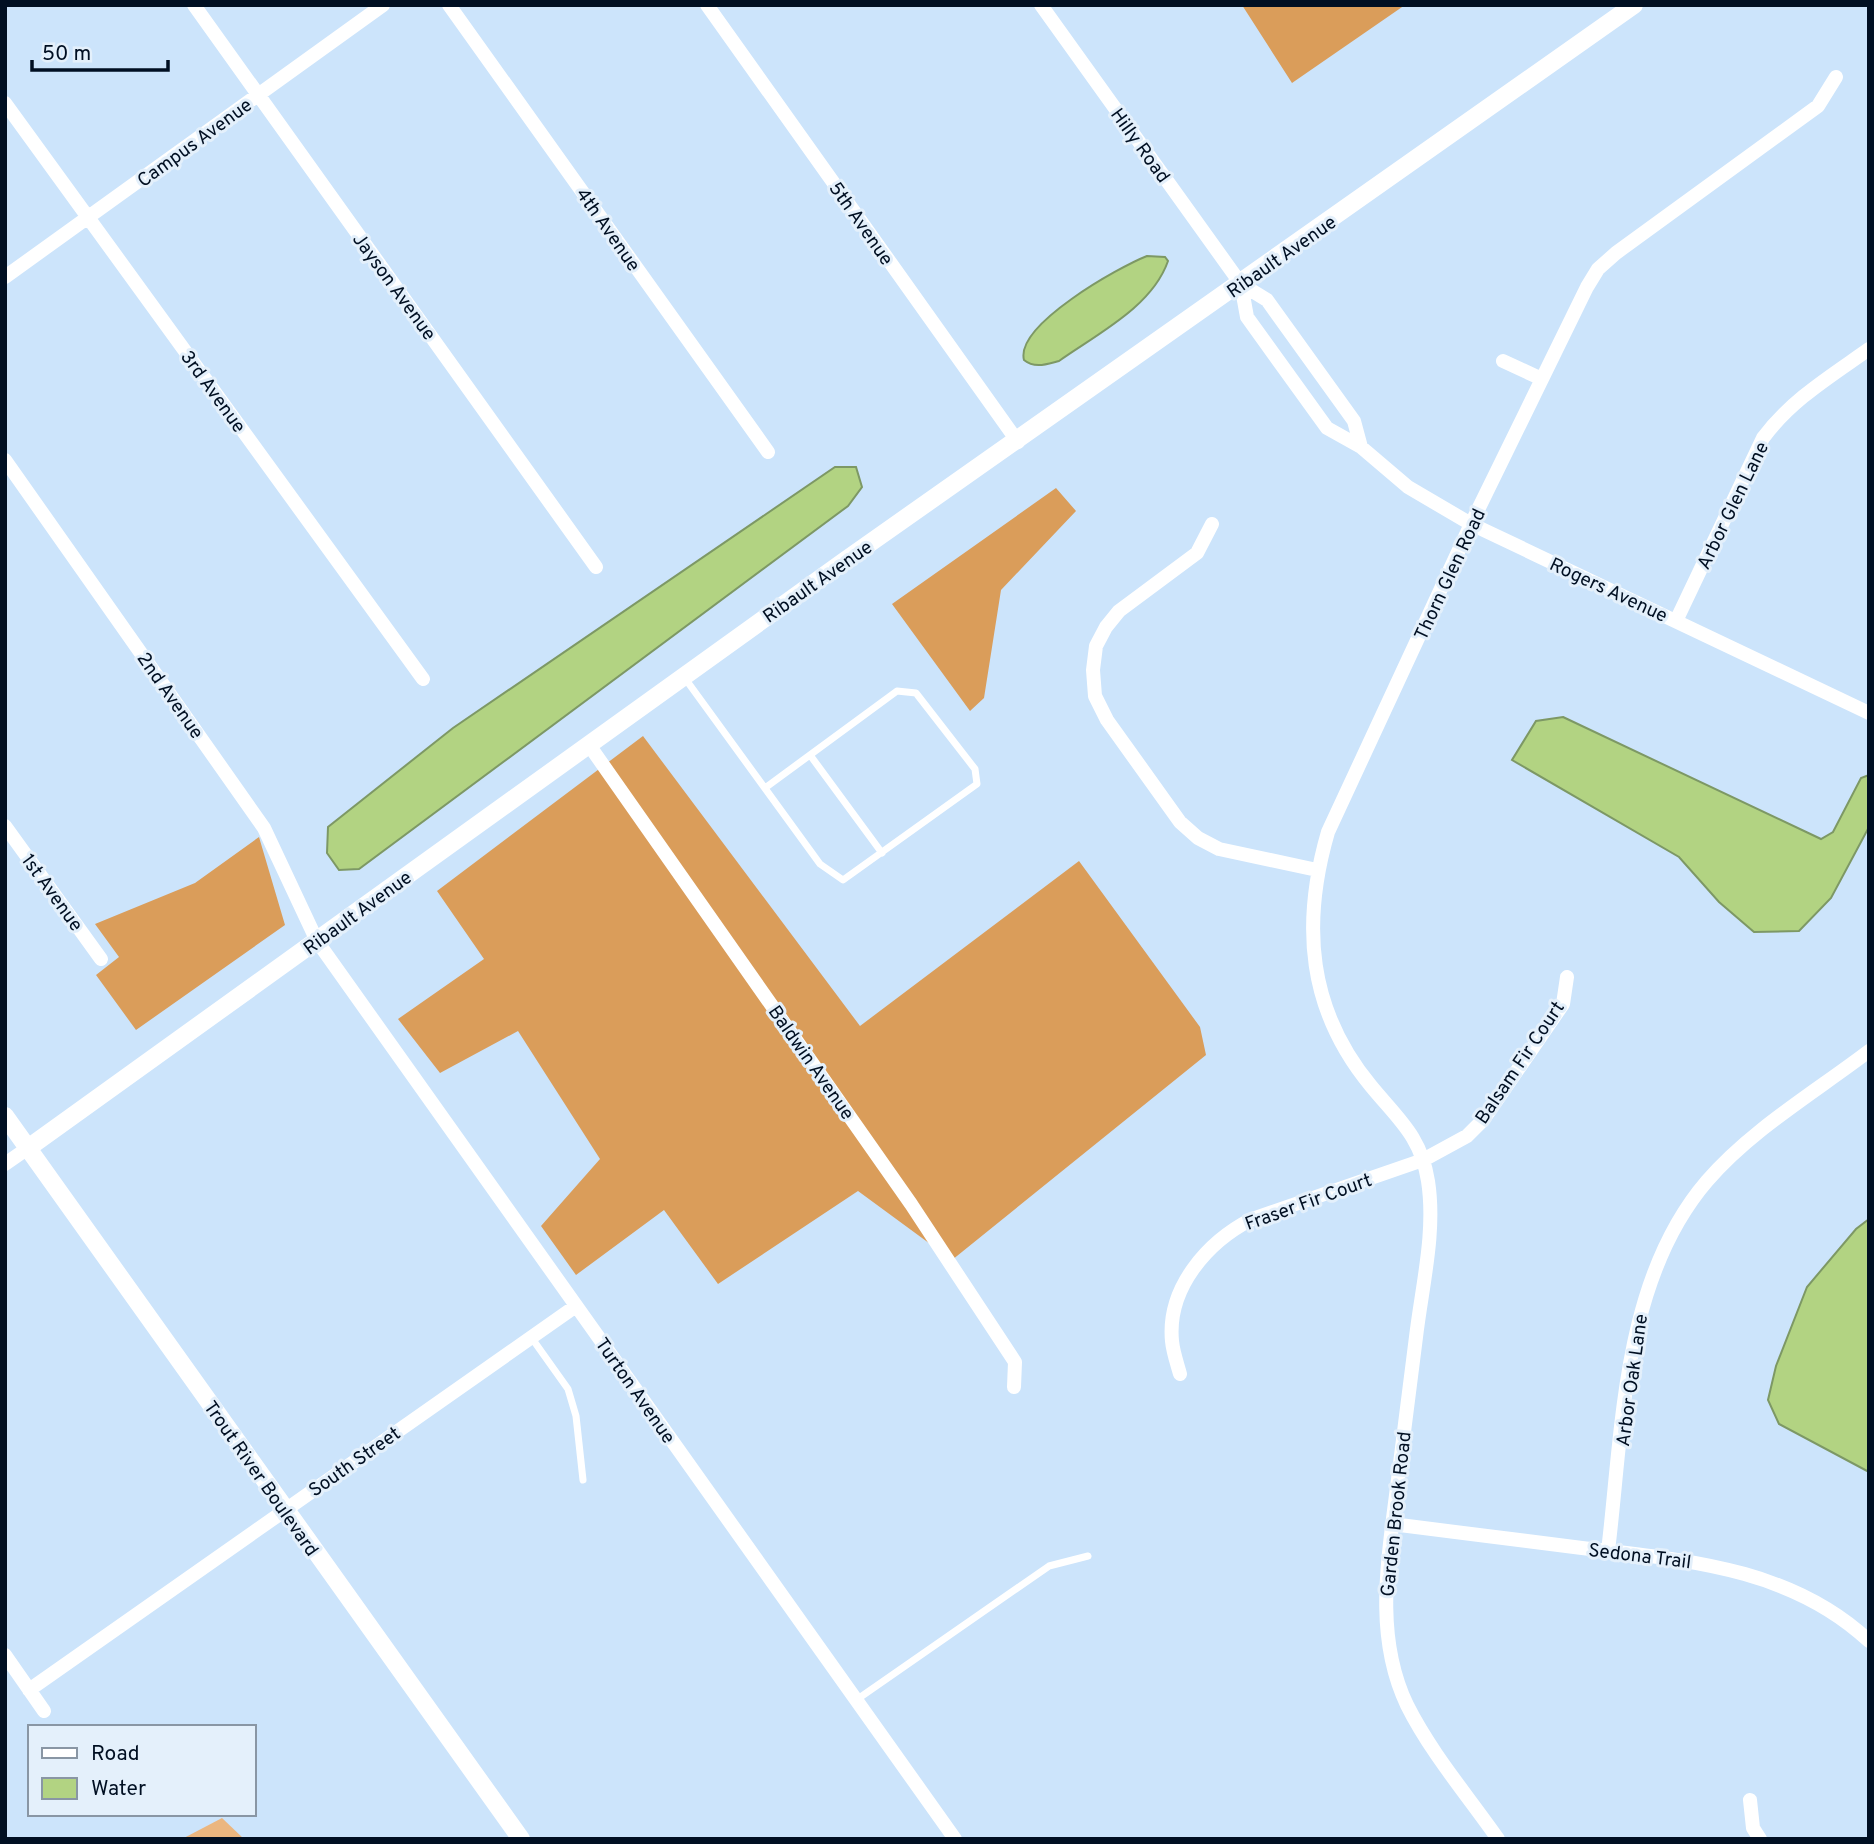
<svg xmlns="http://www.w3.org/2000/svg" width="1874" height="1844" font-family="Overpass,sans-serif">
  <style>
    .green { fill: #ebb67f }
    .forest { fill: #da9d5a }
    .water { fill: #b2d382; stroke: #7d9865; stroke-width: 2 }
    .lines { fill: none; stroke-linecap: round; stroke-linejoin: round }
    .service { stroke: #fff; stroke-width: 7 }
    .minor { stroke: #fff; stroke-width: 14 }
    .tertiary { stroke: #fff; stroke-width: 18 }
    .labels { text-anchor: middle; stroke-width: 6; stroke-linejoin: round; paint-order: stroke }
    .street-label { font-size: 19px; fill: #000f22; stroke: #e4f0fb }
  </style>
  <rect width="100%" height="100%" fill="#cce4fb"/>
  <path class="green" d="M222 1818 244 1839H182Z"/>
  <path class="forest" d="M1242 5H1405L1292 83Z
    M1056 488 1076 511 1001 590 984 698 970 711 892 604Z
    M643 736 860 1026 1079 861 1200 1027 1206 1055 952 1260 858 1191 718 1284 664 1210 576 1275 541 1226 600 1159 518 1031 440 1073 398 1019 484 959 437 891Z
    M259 837 285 925 136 1030 96 975 119 957 95 924 195 883Z"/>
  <path class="water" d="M1147 256 1165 257 1168 261C1152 307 1097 334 1059 361 1047 364 1035 369 1024 360 1015 325 1119 267 1147 256Z
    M835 467H856L862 487 848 506 359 869 339 870 327 853 328 827 453 728Z
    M1563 717 1821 839 1833 832 1861 778 1869 775V827L1831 898 1799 931 1754 932 1719 902 1679 857 1512 760 1536 721Z
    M1869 1219V1472L1779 1424 1768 1400 1776 1366 1807 1287 1856 1229Z"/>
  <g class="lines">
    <path class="service" d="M684 677 820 864 843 880 977 784 975 769 916 693 897 691 765 788
      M810 755 882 853
      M531 1337 568 1389 576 1416 583 1480
      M856 1700 1049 1566 1088 1556"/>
    <path class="minor" d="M194 5 596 567
      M449 5 768 452
      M707 5 1018 442
      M1041 5 1241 284 1267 300 1354 421 1361 447
      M5 103 423 679
      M5 277 383 5
      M1241 284 1247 317 1327 428 1361 447 1408 487 1471 524 1869 713
      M1503 361 1542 379
      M5 460 264 828 317 941 955 1839
      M1212 524 1197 553 1119 611 1106 627 1096 646 1093 670 1095 696 1107 720 1180 822 1198 838 1219 849 1317 870
      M1676 621 1763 438C1791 400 1831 376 1869 349
      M589 745 911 1204 1015 1362 1014 1387
      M5 826 101 959
      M5 1164 28 1148
      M1180 1374C1177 1363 1173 1352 1172 1341 1167 1288 1207 1242 1252 1219L1423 1160 1467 1136 1483 1120 1563 1004 1567 977
      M1392 1524C1455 1532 1519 1540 1582 1548 1684 1560 1790 1567 1869 1641
      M1608 1551C1623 1428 1622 1280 1707 1181 1751 1130 1815 1092 1869 1051
      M5 1655 44 1711
      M29 1690 576 1306
      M1750 1800 1753 1828 1760 1839
      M1498 1839C1468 1796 1431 1753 1407 1705 1374 1636 1388 1560 1397 1487 1403 1437 1410 1387 1416 1337 1422 1286 1436 1232 1428 1181 1421 1136 1398 1119 1371 1086 1308 1010 1301 925 1328 832L1471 524 1587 287 1598 269 1616 253 1818 106 1836 77"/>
    <path class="tertiary" d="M5 1116 521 1839
      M28 1148 843 562 1634 5"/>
  </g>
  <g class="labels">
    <g class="street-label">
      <text transform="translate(194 142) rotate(-36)" y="7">Campus Avenue</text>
      <text transform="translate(1141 145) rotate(54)" y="7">Hilly Road</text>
      <text transform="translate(862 223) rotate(55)" y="7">5th Avenue</text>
      <text transform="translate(609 229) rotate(55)" y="7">4th Avenue</text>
      <text transform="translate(1281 256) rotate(-35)" y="7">Ribault Avenue</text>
      <text transform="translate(395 286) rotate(54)" y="7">Jayson Avenue</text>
      <text transform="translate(214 391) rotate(54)" y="7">3rd Avenue</text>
      <text transform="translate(1732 505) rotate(-64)" y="7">Arbor Glen Lane</text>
      <text transform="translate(1449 574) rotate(-65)" y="7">Thorn Glen Road</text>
      <text transform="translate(817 581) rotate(-35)" y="7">Ribault Avenue</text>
      <text transform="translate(1609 589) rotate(25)" y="7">Rogers Avenue</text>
      <text transform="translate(171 695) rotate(55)" y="7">2nd Avenue</text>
      <text transform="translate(53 892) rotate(54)" y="7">1st Avenue</text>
      <text transform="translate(357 912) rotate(-36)" y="7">Ribault Avenue</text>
      <text transform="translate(812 1062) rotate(55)" y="7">Baldwin Avenue</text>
      <text transform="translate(1519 1062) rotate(-56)" y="7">Balsam Fir Court</text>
      <text transform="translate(1308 1201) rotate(-20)" y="7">Fraser Fir Court</text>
      <text transform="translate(1631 1380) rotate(-82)" y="7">Arbor Oak Lane</text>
      <text transform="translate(636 1390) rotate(55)" y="7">Turton Avenue</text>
      <text transform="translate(354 1461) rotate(-35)" y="7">South Street</text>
      <text transform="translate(262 1478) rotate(55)" y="7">Trout River Boulevard</text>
      <text transform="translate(1395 1514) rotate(-84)" y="7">Garden Brook Road</text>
      <text transform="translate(1640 1555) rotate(7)" y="7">Sedona Trail</text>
    </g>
  </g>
  <rect width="1874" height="1844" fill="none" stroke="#000f22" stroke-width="14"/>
  <rect x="28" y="1725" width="228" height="91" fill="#e4f0fb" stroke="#8996a4" stroke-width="2"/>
  <rect x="42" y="1748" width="35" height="10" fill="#ffffff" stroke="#8996a4" stroke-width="2"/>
  <text x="91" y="1760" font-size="21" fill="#000f22">Road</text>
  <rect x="42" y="1778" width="35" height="21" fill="#b2d382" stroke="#8996a4" stroke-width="2"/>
  <text x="91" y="1795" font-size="21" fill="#000f22">Water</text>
  <path d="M32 60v10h136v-10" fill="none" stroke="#000f22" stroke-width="3.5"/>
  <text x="42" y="60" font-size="21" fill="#000f22" stroke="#e4f0fb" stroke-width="5" paint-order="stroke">50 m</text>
</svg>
